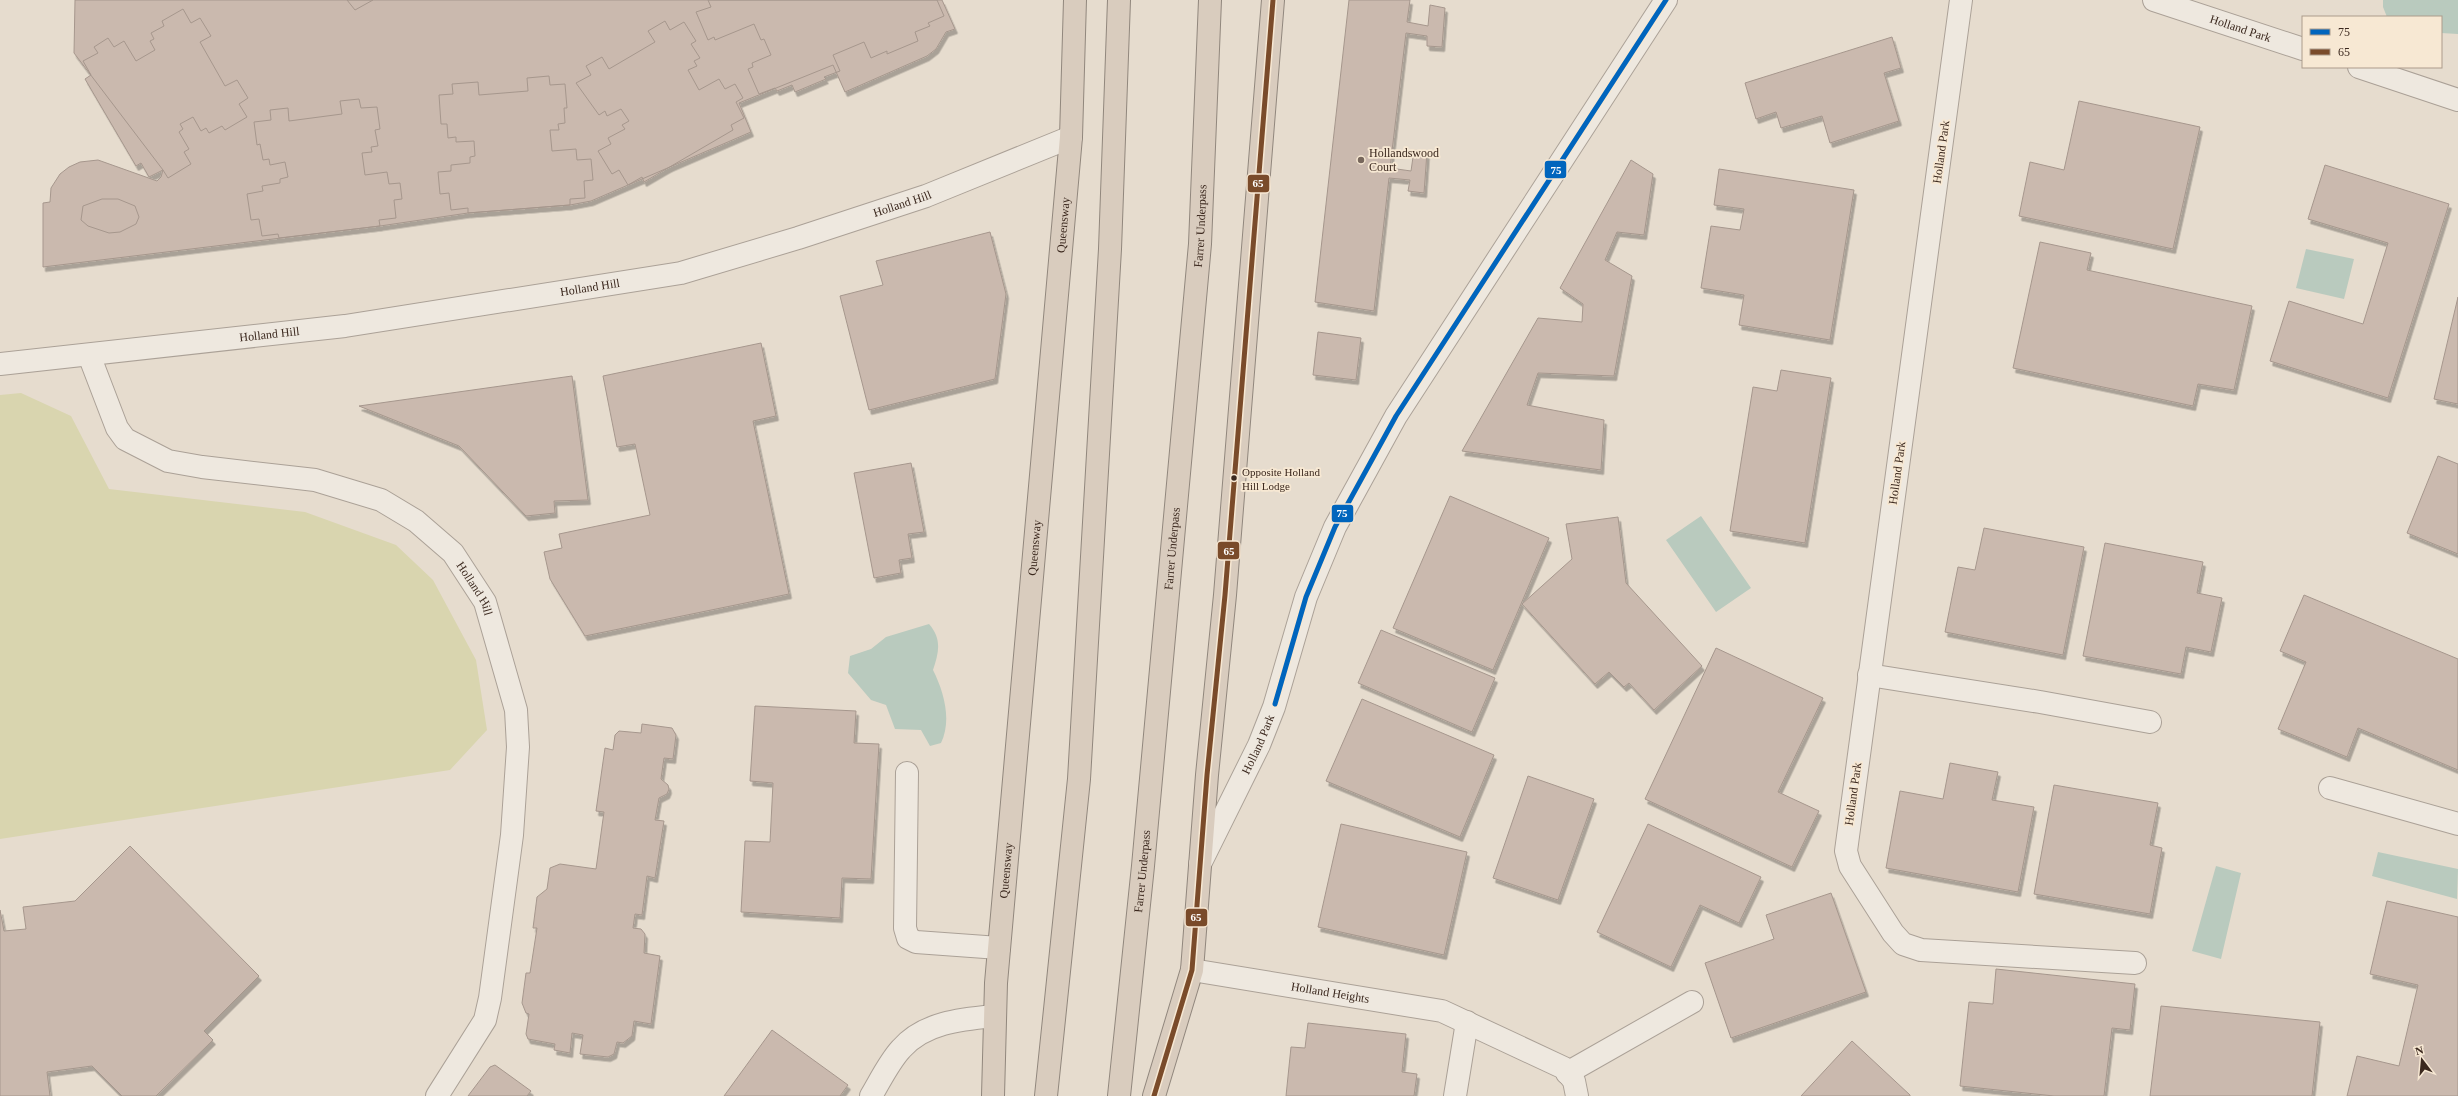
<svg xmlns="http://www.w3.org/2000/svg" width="2458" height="1096" font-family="'Times New Roman',serif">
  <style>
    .green { fill: #d9d5af }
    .water { fill: #b9cabe }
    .building { fill: #cab9ae; stroke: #a6978d; filter: url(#shadow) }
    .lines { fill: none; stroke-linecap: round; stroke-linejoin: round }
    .minor-casing { stroke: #aba197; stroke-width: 24 }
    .highway-casing { stroke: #91877d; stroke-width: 24 }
    .minor { stroke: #eee8df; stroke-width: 22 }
    .highway { stroke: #d9ccbe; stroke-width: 22 }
    .bus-1-casing { stroke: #f7e8d3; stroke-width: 8 }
    .bus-2-casing { stroke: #f7e8d3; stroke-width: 8 }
    .bus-1 { stroke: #0065bd; stroke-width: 5 }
    .bus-2 { stroke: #7a4b2a; stroke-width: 5 }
    .poi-dot { fill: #77675c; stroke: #f7e8d3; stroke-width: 1.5 }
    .bus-dot { fill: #3b281e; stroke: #f7e8d3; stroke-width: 1.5 }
    .labels { text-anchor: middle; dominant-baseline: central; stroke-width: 3.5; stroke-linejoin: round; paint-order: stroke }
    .bus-label { font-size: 11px; fill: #3b281e; stroke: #f7e8d3; text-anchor: start }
    .street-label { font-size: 12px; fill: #3b281e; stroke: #f7e8d3 }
    .poi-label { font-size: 12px; fill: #3b281e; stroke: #f7e8d3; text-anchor: start }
    .line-badge { stroke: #f7e8d3; stroke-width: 1.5 }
    .badge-label { font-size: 11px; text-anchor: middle; font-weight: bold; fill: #fff }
  </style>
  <defs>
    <filter id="shadow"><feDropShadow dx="2.5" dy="4.5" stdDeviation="0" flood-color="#0004"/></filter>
  </defs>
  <rect width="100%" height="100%" fill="#e6dcce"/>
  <path class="green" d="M21,393L71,416L109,489L305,512L396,545L433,580L476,660L487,730L450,770L0,839V395Z"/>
  <path class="water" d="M2383,0H2458V34L2441,33V17H2387L2383,7Z
    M2306,249L2354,259L2344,299L2296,288Z
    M1701,516L1751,588L1716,612L1666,540Z
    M929,624C942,639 939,652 933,670C944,692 952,720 941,743L930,746L921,730L895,729L886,705L871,700L848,673L850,656L871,649L886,637Z
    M2378,852L2458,869L2457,899L2372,876Z
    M2216,866L2241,873L2221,959L2192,951Z"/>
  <path class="building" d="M75,0H942L955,29L946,32L936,49L927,56L845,92L833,65L739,103L751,132L591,201L570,205L468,213L380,226L43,267V203L50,202L51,188L60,174L69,167L80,162L98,160L157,181L161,177L163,170L74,53Z
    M347,0H373L355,10Z
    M708,0H937L944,16L928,23L930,26L915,32L918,41L887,54V51L871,58L864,42L833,55L840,71L824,77L826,79L795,92L792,85L777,91L775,88L759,94L748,69L753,67L752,63L771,55L764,39L761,40L754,24L715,40L714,37L708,40L696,12L711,7Z
    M1349,0H1410L1407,22L1428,26L1430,5L1445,8L1442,47L1427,46V36L1406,33L1390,168L1411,171L1414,150L1427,152L1424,193L1408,191L1410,180L1389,178L1374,311L1315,302Z
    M183,9L191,23L200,18L211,36L200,42L225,86L237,80L248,98L239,104L247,117L225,130L222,126L209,133L206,128L201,131L193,117L180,124L183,129L179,132L189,149L184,152L191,164L168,178L163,170L149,177L141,163L136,166L85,79L91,75L83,61L98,53L94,47L108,38L114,47L124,41L136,61L155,50L150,41L154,39L151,33L164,26L162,21Z
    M665,21L670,30L684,22L696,41L691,44L700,58L694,61L697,66L688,70L699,90L719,79L725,89L735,84L743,98L736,102L744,118L731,125L733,130L644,182L642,177L628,185L619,170L612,174L598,151L611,144L608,138L625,129L622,125L629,121L621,109L607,116L605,111L599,115L576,83L591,75L586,66L602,57L609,69L655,42L648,31Z
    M1892,37L1901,68L1884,73L1899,121L1830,143L1822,116L1781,128L1776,112L1756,119L1745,83Z
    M549,76L550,85L565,84L567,108H564L565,123L558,124L559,130H550L552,151L576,149L577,160L591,159L593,180L584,181L585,198L570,199V205L468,213V208L451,210L449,193L440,194L438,172L451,171V165L470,163V157L475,156L474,141L456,142V137L448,138L447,124H441L439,95L453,94L452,84L478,82L479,95L528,91L527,78Z
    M359,99L361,108L377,107L380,129L375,130L378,146L371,147L372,152L362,153L365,175L387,172L389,184L400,183L402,199L394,200L396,218L379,220L380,226L279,238L278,234L262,236L259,219L251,220L247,194L263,191L262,186L280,183V179L288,177L285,162L270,165L269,159L263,160L260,144L257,145L254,122L271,120L270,110L288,108L289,121L342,114L340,101Z
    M2079,101L2200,127L2173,249L2019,216L2030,162L2064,170Z
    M1631,160L1653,174L1644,235L1617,232L1605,260L1632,276L1614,376L1538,373L1527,405L1604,420L1601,470L1462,451L1538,318L1582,322L1583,304L1560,288Z
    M2325,165L2449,204L2388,398L2270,361L2289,301L2363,324L2388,243L2308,219Z
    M1719,169L1854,190L1830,340L1739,325L1744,295L1701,288L1711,226L1740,230L1744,209L1714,205Z
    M102,199H118L135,206L139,217L136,224L120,232L109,233L88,226L81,220L83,206Z
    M990,232L1006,294L995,379L869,410L840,296L883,285L876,261Z
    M2040,242L2091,253L2087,270L2252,306L2234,390L2198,384L2193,406L2013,368Z
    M2458,297V404L2434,399Z
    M1318,332L1361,338L1356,380L1313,375Z
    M761,343L776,416L753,421L789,594L585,636L550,579L544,552L562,548L559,534L650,515L635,444L617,447L603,376Z
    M1781,370L1831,378L1805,543L1730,531L1753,387L1777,391Z
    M572,376L588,500L554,501L555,513L526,516L459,446L359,406Z
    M2438,456L2458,464V554L2407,533Z
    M911,463L924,532L908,534L912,558L899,560L901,573L874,578L854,473Z
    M1450,496L1549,538L1493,670L1393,628Z
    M1618,517L1626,583L1702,666L1654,710L1629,683L1624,687L1609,672L1595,684L1522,604L1572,559L1566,524Z
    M1984,528L2084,547L2063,655L1945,632L1958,567L1975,570Z
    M2105,543L2203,562L2197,593L2222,598L2211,652L2186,647L2181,674L2083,656Z
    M2304,595L2458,659V770L2358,728L2347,757L2278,729L2306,662L2280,651Z
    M1381,630L1495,678L1472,732L1358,683Z
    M1716,648L1823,698L1778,792L1819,811L1792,867L1645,799Z
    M1362,699L1494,755L1460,837L1326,781Z
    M755,706L856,711L854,743L879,744L871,879L842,878L840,918L741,912L745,841L770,842L773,783L750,781Z
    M642,724L672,728L676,735L673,759L664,758L661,779L668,785L669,789L667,794L659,798L655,820L664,821L655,878L647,876L642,915L635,914L633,928L641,929L645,934L644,953L660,956L651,1024L634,1021L632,1036L623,1043L617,1042L614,1054L608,1057L580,1054L583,1035L572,1033L570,1053L554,1050L555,1044L528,1039L526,1034L529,1014L526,1013L522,1003L526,973H530L537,928H533L537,897L547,889L550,868L560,864L596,869L604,812L596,811L605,748L613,750L615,735L619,731L641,733Z
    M1950,763L1998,772L1992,800L2034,807L2018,892L1886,868L1900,791L1943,799Z
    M1528,776L1594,799L1558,900L1493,878Z
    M2054,785L2158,803L2150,845L2162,848L2150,914L2034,894Z
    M1341,824L1467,852L1444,955L1318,927Z
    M1648,824L1761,877L1739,923L1700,905L1671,967L1597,932Z
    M130,846L259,976L204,1031L213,1040L156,1096H122L92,1066L47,1072L50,1096H0V910L4,931L26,929L23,907L75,901Z
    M1831,893L1866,992L1731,1038L1705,963L1774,939L1766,915Z
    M2387,901L2458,917V1096H2347L2357,1056L2399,1066L2418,985L2370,974Z
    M1996,969L2135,984L2130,1030L2112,1028L2104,1096H2054L1960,1086L1969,1002L1993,1004Z
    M2161,1006L2320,1022L2312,1096H2150Z
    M1308,1023L1406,1034L1402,1072L1417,1074L1414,1096H1286L1291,1047L1305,1048Z
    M772,1030L848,1085L840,1096H724Z
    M1852,1041L1910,1095V1096H1801Z
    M495,1065L531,1091L527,1096H468L490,1067Z"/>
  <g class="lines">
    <g class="minor-casing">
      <g id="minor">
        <path d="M1961,0L1846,851L1850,866L1893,933L1903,944L1921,950L2135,963"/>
        <path id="s1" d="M2154,0L2303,49"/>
        <path d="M2359,67L2458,100"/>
        <path id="s2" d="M89,355L117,428L125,439L168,461L202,467L315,480L381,500L416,521L453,553L485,602L516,710L518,747L512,835L490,998L485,1020L437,1096"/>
        <path id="s3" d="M0,364L345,326L681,273L798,238L926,196L1071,137"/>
        <path d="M1869,675L2040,702L2150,722"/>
        <path d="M907,773L905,928L908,938L916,942L999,948"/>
        <path d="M2330,788L2458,824"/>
        <path id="s4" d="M1200,864L1259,745L1274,707L1306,597L1335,527L1396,416L1666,0"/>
        <path id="s5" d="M1192,970L1442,1011L1564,1068L1574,1081L1577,1096"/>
        <path d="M1567,1073L1692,1002"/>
        <path d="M871,1096C880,1081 889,1062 901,1049C924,1022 963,1019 995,1016"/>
        <path d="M1455,1096L1467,1022"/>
      </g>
    </g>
    <g class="highway-casing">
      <g id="highway">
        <path id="s6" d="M993,1096L996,983L1071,137L1075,0"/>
        <path d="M1046,1096L1079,779L1110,249L1119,0"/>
        <path id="s7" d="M1119,1096L1143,866L1200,244L1210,0"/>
        <path d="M1154,1096L1192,970L1207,775L1225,595L1273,0"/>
      </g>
    </g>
    <use href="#minor" class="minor"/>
    <use href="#highway" class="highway"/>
    <g class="bus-1-casing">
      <path id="bus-1" d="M1275,704L1306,597L1335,527L1396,416L1666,0"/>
    </g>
    <g class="bus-2-casing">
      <path id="bus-2" d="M1154,1096L1192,970L1207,775L1225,595L1273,0"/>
    </g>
    <use href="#bus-1" class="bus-1"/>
    <use href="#bus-2" class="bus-2"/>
  </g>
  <circle class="poi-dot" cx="1361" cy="160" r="4"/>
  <circle class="bus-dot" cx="1234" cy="478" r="3.5"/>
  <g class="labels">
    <g class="bus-label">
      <text x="1242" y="472">Opposite Holland<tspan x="1242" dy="14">Hill Lodge</tspan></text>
    </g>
    <g class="street-label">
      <text stroke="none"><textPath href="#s1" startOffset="91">Holland Park</textPath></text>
      <text transform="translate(1941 152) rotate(-82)">Holland Park</text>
      <text stroke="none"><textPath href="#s3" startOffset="919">Holland Hill</textPath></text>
      <text stroke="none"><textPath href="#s6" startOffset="874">Queensway</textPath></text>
      <text stroke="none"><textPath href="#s7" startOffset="874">Farrer Underpass</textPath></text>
      <text stroke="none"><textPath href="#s3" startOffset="595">Holland Hill</textPath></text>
      <text stroke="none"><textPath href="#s3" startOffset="271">Holland Hill</textPath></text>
      <text transform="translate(1897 473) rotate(-82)">Holland Park</text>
      <text stroke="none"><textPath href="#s6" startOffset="550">Queensway</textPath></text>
      <text stroke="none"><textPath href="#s7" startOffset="550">Farrer Underpass</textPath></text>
      <text stroke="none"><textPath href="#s2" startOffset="489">Holland Hill</textPath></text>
      <text stroke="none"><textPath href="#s4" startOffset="133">Holland Park</textPath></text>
      <text transform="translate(1853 794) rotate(-82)">Holland Park</text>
      <text stroke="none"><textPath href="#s6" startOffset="226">Queensway</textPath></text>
      <text stroke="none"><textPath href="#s7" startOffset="226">Farrer Underpass</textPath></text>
      <text stroke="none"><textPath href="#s5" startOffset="140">Holland Heights</textPath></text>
    </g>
    <g class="poi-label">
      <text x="1369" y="153">Hollandswood<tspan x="1369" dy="14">Court</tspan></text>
    </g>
  </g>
  <g class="line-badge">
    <rect x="1544" y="160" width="23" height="19" rx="4" fill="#0065bd"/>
    <rect x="1247" y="174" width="23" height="19" rx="4" fill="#7a4b2a"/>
    <rect x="1331" y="504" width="23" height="19" rx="4" fill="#0065bd"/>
    <rect x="1217" y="541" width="23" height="19" rx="4" fill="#7a4b2a"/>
    <rect x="1185" y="908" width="23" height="19" rx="4" fill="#7a4b2a"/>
  </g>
  <g class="badge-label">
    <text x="1556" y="174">75</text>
    <text x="1258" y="187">65</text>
    <text x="1342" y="517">75</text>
    <text x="1229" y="555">65</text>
    <text x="1196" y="921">65</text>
  </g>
  <rect x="2302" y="16" width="140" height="52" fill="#f7e8d3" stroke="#ac9b8b"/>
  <rect x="2310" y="29" width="20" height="6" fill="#0065bd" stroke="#ac9b8b"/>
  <text x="2338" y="36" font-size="12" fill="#3b281e">75</text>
  <rect x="2310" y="49" width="20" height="6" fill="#7a4b2a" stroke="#ac9b8b"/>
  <text x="2338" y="56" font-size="12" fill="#3b281e">65</text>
  <g transform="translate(2422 1060) rotate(344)" stroke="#f7e8d3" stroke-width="3" paint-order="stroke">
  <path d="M0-3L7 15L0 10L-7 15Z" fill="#3b281e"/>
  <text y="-6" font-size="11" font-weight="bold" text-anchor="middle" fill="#3b281e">N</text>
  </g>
</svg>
